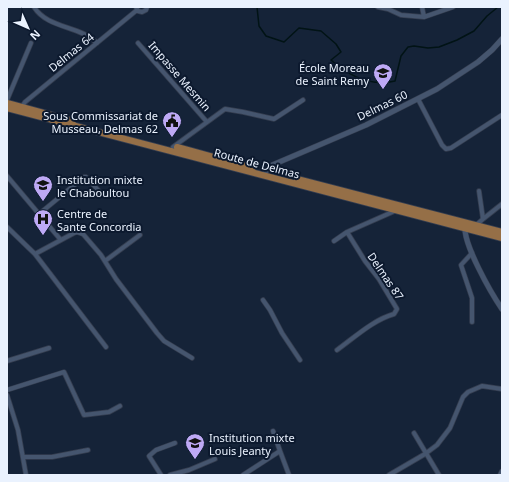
<svg xmlns="http://www.w3.org/2000/svg" width="509" height="482" font-family="'Noto Sans',sans-serif">
  <style>
    .lines { fill: none; stroke-linecap: round; stroke-linejoin: round }
    .stream { stroke: #011315; stroke-width: 1.5 }
    .minor-casing { stroke: #353e50; stroke-width: 5.5 }
    .tertiary-casing { stroke: #353e50; stroke-width: 6 }
    .primary-casing { stroke: #353e50; stroke-width: 8 }
    .minor { stroke: #45556e; stroke-width: 4 }
    .tertiary { stroke: #45556e; stroke-width: 5 }
    .primary { stroke: #956f47; stroke-width: 6 }
    .labels { text-anchor: middle; dominant-baseline: central; stroke-width: 4; stroke-linejoin: round; paint-order: stroke }
    .street-label { font-size: 11px; fill: #eaf2fe; stroke: #0c192e }
    .poi-label { font-size: 11px; fill: #eaf2fe; stroke: #0c192e; text-anchor: start }
  </style>
  <rect width="100%" height="100%" fill="#152338"/>
  <g class="lines">
    <path class="stream" d="M257,7L259,26L266,36L284,42L299,28L321,31L336,44L341,52L331,60C349,76 370,87 395,81L401,56L408,47L414,46L428,48L439,47L457,40L474,31L487,16L498,7"/>
    <g class="minor-casing">
      <path id="minor" d="M34,7C48,29 79,25 97,43
        M136,7L138,11L142,12L146,10L147,7
        M378,7L388,9L401,15L424,17L453,7
        M422,7L424,17
        M138,43L207,122
        M418,99L442,145L446,149L451,148L502,115
        M7,100L31,43
        M21,108L25,102L137,10
        M173,147L225,109L243,112L274,119L303,100
        M7,176L60,239
        M39,214L84,177H86L99,191
        M483,219L502,204
        M475,226L483,219L479,191
        M7,227L35,254L106,347
        M334,241L347,232L397,210
        M35,254L74,233L77,232L83,234L101,255L116,279L157,333L164,341L192,358
        M105,261L140,235
        M263,300L270,310L282,333L300,360
        M472,322V298L461,265L472,253
        M337,350C355,337 373,320 394,314L397,309L379,279L365,261L347,232
        M7,361L49,348
        M7,390L64,372L84,415L109,412L120,406
        M7,395L18,430L26,475
        M273,431L280,451
        M414,433L439,475
        M23,457H52L88,450
        M161,475L149,456L156,450L175,443
        M170,475L189,470L215,459
        M243,475L280,451L289,475
        M389,475L425,454L437,445L450,428L463,397L468,392L482,386L502,389
        M500,475L502,471"/>
    </g>
    <g class="tertiary-casing">
      <path id="tertiary" d="M263,175L270,166L366,125L437,89L478,62L492,50L502,39
        M465,226C463,244 491,293 502,309"/>
    </g>
    <g class="primary-casing">
      <path id="primary" d="M7,103L73,121
        M7,108L502,238
        M177,147L253,168
        M297,179L502,232"/>
    </g>
    <use href="#minor" class="minor"/>
    <use href="#tertiary" class="tertiary"/>
    <use href="#primary" class="primary"/>
  </g>
  <defs>
    <g id="school-pin" transform="scale(1)"><path d="M0 17L-7.5 6A9.5 9.5 0 1 1 7.5 6Z" fill="#bea9f5" stroke="#0c192e"/><path d="M0-5L7-2L0 1L-7-2ZM-4 1L0 2.5L4 1V4Q0 6-4 4Z" fill="#111"/></g>
    <g id="civic-pin" transform="scale(1)"><path d="M0 17L-7.5 6A9.5 9.5 0 1 1 7.5 6Z" fill="#bea9f5" stroke="#0c192e"/><path d="M-.6-6.5H3V-4.5H.6V-3L4-1V1h2V6H-6V1h2V-1L-.6-3ZM-1.2 2.5V6h2.4V2.5Z" fill="#111"/></g>
    <g id="hospital-pin" transform="scale(1)"><path d="M0 17L-7.5 6A9.5 9.5 0 1 1 7.5 6Z" fill="#bea9f5" stroke="#0c192e"/><path d="M-5-5h3v3.5h4V-5h3V5h-3V1.5h-4V5h-3Z" fill="#111"/></g>
  </defs>
  <g fill-rule="evenodd">
    <use href="#school-pin" x="383" y="73"/>
    <use href="#civic-pin" x="172" y="121"/>
    <use href="#school-pin" x="43" y="185"/>
    <use href="#hospital-pin" x="43" y="219"/>
    <use href="#school-pin" x="195" y="443"/>
  </g>
  <g class="labels">
    <g class="street-label">
      <text transform="translate(71 52) rotate(-39)">Delmas 64</text>
      <text transform="translate(180 76) rotate(49)">Impasse Mesmin</text>
      <text transform="translate(382 105) rotate(-26)">Delmas 60</text>
      <text transform="translate(257 163) rotate(15)">Route de Delmas</text>
      <text transform="translate(386 276) rotate(56)">Delmas 87</text>
    </g>
    <g class="poi-label">
      <text x="369" y="67" text-anchor="end">École Moreau<tspan x="369" dy="13">de Saint Remy</tspan></text>
      <text x="158" y="115" text-anchor="end">Sous Commissariat de<tspan x="158" dy="13">Musseau, Delmas 62</tspan></text>
      <text x="57" y="179">Institution mixte<tspan x="57" dy="13">le Chaboultou</tspan></text>
      <text x="57" y="213">Centre de<tspan x="57" dy="13">Sante Concordia</tspan></text>
      <text x="209" y="437">Institution mixte<tspan x="209" dy="13">Louis Jeanty</tspan></text>
    </g>
  </g>
  <rect width="509" height="482" fill="none" stroke="#eaf2fe" stroke-width="16"/>
  <g transform="translate(28 28) rotate(135)" stroke="#0c192e" stroke-width="3" paint-order="stroke">
  <path d="M0-3L7 15L0 10L-7 15Z" fill="#eaf2fe"/>
  <text y="-6" font-size="11" font-weight="bold" text-anchor="middle" fill="#eaf2fe">N</text>
  </g>
</svg>
